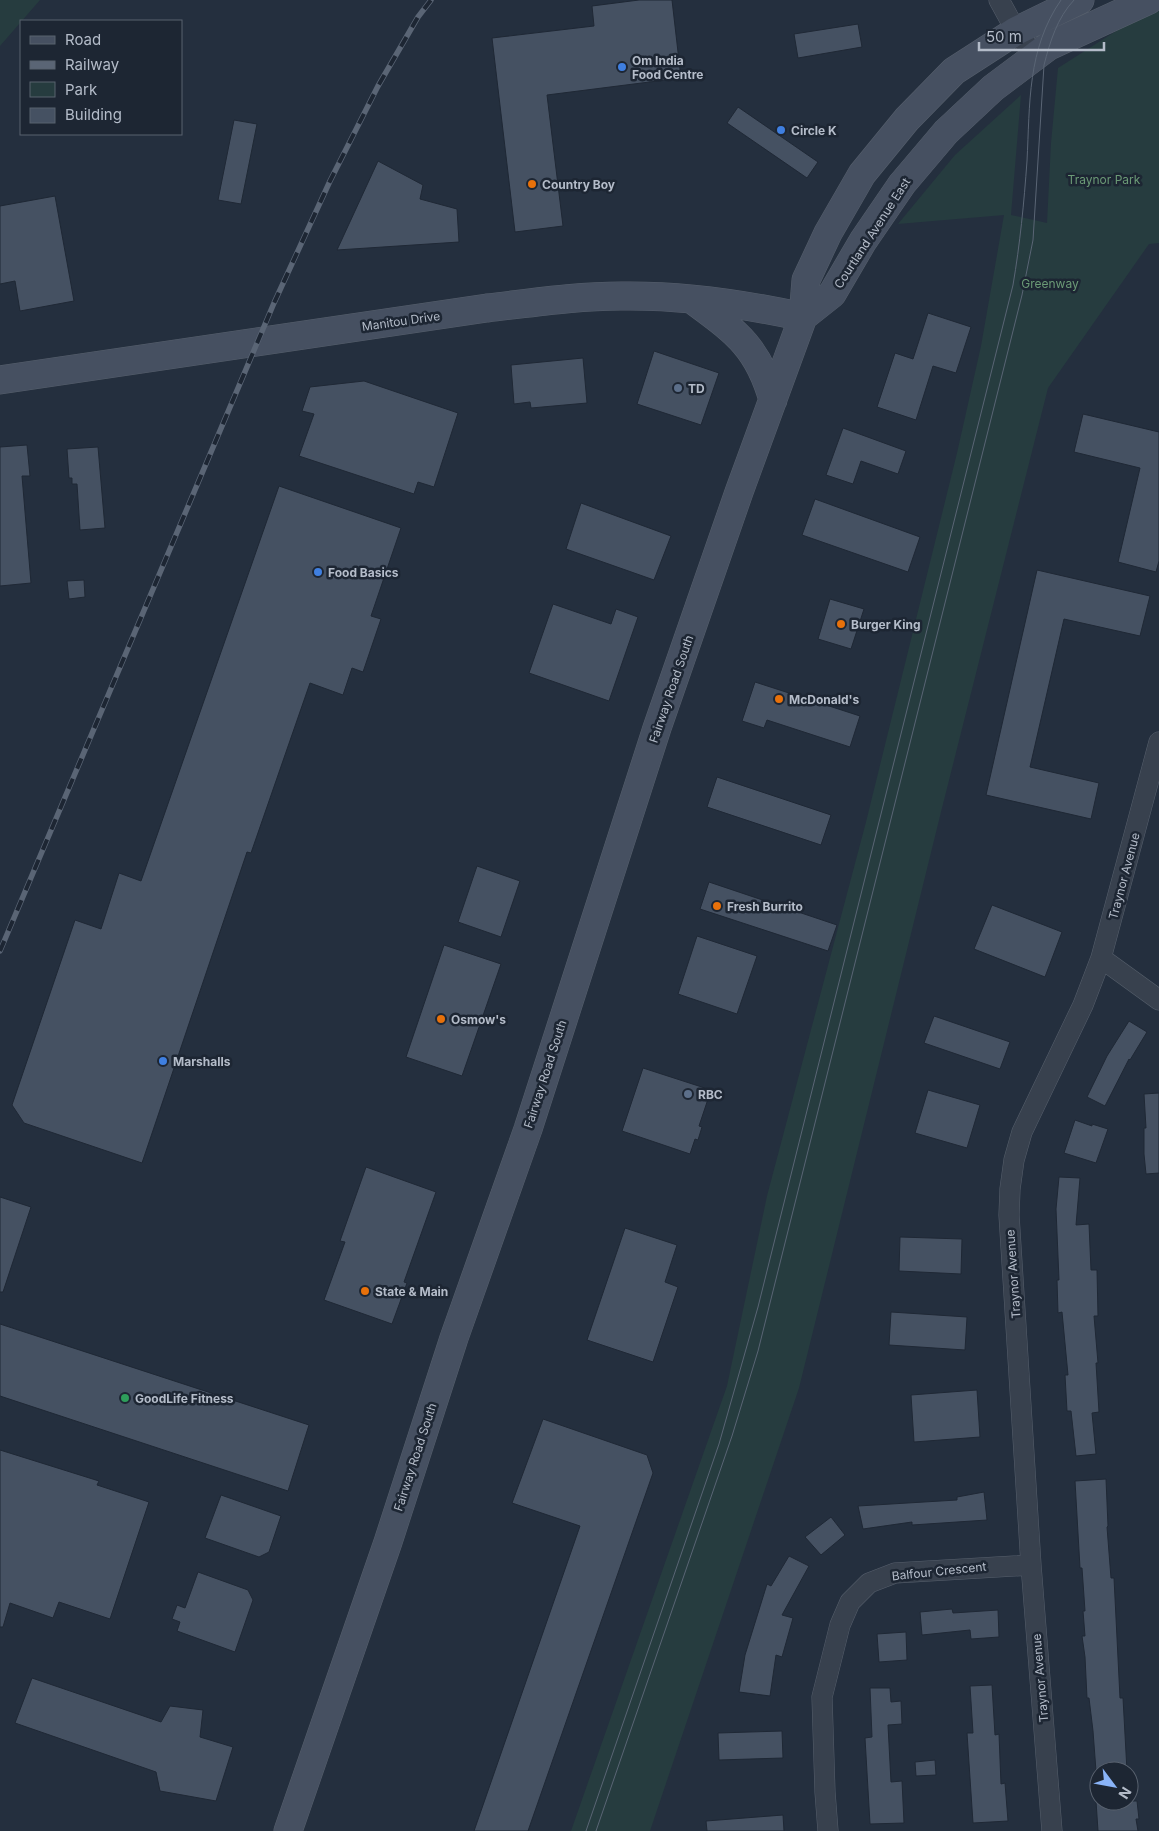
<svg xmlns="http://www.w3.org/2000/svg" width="1159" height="1831" font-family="Inter,sans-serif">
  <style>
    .green { fill: #263c3f }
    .building { fill: #455162; stroke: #1f2835 }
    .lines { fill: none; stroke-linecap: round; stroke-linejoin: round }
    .street-casing { stroke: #565f6c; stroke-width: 21 }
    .secondary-casing { stroke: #565f6c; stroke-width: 29 }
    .street { stroke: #38414e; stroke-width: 20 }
    .secondary { stroke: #465061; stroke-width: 28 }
    .tram { stroke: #5a6575; stroke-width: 1 }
    .rail-casing { stroke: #5a6575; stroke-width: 5.5 }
    .rail { stroke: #1d2633; stroke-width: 4; stroke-dasharray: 11; stroke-linecap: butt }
    .shop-dot { fill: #3f7fe0; stroke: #1d2633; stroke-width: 2 }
    .food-dot { fill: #e8710a; stroke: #1d2633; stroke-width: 2 }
    .service-dot { fill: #5c6f8a; stroke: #1d2633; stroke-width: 2 }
    .leisure-dot { fill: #2e9e5b; stroke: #1d2633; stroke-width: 2 }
    .labels { text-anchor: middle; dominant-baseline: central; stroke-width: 5; stroke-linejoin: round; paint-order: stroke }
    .poi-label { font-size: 12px; font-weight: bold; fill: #b4bcc9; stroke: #1d2633; text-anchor: start }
    .park-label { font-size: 12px; fill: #6b9a76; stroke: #1d2633 }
    .street-label { font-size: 12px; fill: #b4bcc9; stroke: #1d2633 }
  </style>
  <rect width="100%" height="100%" fill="#242f3e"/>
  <path class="green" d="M0,0H40L0,46Z
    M1159,11V243L1149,244L1048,388L941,812L799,1388L650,1831H571L727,1386L767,1196L866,822L957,453L981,346L1004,215L898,224L955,155L1021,95L1011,215L1047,223L1051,143L1058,68L1135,19Z"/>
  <path class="building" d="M639,0H672L681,78L547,95L563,226L515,232L492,38L594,26L592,6Z
    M858,24L862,47L798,58L794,34Z
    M738,107L818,162L807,178L727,123Z
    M234,120L257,124L241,204L218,200Z
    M378,161L423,185L420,199L457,209L459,242L337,250Z
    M55,196L74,301L20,311L15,281L0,284V206Z
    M928,313L971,327L956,373L933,366L916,420L877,407L895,353L913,359Z
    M654,351L719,373L701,425L637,404Z
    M583,358L587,403L531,408L530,402L514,404L511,365Z
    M364,381L458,413L434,487L418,482L414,494L299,456L314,414L302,411L310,387Z
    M1083,414L1159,432V561L1156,572L1118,562L1140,468L1074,452Z
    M843,428L906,451L898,474L861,461L853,484L826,475Z
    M27,445L30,476H22L31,583L0,586V447Z
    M98,447L105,528L80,530L77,484H72V478H69L67,449Z
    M279,486L401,528L371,616L381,619L363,672L352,668L343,695L310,683L251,853L247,852L142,1163L24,1123L12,1105L75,920L101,929L119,873L141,881Z
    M815,499L920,537L908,572L802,535Z
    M581,503L671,536L654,580L566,549Z
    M1037,570L1150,596L1140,636L1064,619L1030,767L1099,783L1091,819L986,795Z
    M84,580L85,597L69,599L67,581Z
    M830,599L864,609L851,649L818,639Z
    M553,604L611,624L616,609L638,617L609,701L529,673Z
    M755,682L860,716L850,747L767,720L764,728L742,721Z
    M717,777L831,815L821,845L707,807Z
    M477,866L520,881L501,937L458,922Z
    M709,882L837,925L828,951L700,909Z
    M992,905L1062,932L1045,977L974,949Z
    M697,936L757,956L737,1014L678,994Z
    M444,945L501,964L462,1076L406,1057Z
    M934,1016L1010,1042L1000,1069L924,1043Z
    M1129,1021L1147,1032L1130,1060L1129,1059L1105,1106L1087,1097L1107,1056Z
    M643,1068L711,1090L699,1126L702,1127L698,1140L695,1139L690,1154L622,1131Z
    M928,1090L980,1105L967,1148L915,1133Z
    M1159,1093V1173L1146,1174L1144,1154V1128H1146L1144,1094Z
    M1075,1120L1092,1126V1124L1108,1129L1096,1163L1064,1153Z
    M366,1167L436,1192L404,1282L407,1283L392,1324L324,1300L345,1242L340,1241Z
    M1059,1177L1080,1178L1076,1225L1089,1224L1091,1270H1097L1098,1316H1094L1098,1363H1096L1099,1412L1092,1413L1096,1454L1076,1456L1071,1411H1067L1065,1375H1068L1062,1312L1058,1313L1057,1280H1059L1056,1209Z
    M0,1197L31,1207L3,1292H0Z
    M625,1228L677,1245L665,1282L678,1287L653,1362L587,1340Z
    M900,1237L962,1239L961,1274L899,1271Z
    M891,1312L967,1317L965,1350L889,1345Z
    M0,1324L309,1425L288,1491L0,1396Z
    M977,1390L980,1437L914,1442L911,1395Z
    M543,1419L647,1455L653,1473L528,1831H474L580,1526L512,1503Z
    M0,1450L99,1481L97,1485L149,1502L110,1619L59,1602L53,1618L10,1603L3,1627H0Z
    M1106,1479L1108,1526L1107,1527L1111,1578H1114L1120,1698H1123L1127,1771H1096L1093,1731L1089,1698H1087L1085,1657L1082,1636H1085L1083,1611H1085L1082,1568H1080L1075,1481Z
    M984,1492L987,1520L912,1525V1522L863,1529L858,1506L957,1500V1497Z
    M221,1495L281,1516L269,1552L259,1557L205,1538Z
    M831,1517L845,1535L821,1555L805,1537Z
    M789,1556L809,1566L782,1615L793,1618L782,1657L776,1655L770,1696L739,1692L745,1655L767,1584L771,1586Z
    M198,1572L248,1590L253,1600L235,1652L177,1631L180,1622L172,1619L177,1605L185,1608Z
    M952,1609L953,1613L998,1610L999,1637L971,1639L970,1630L922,1635L920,1612Z
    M906,1632L907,1660L879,1662L877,1634Z
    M32,1678L161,1722L170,1706L203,1710L200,1737L233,1747L216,1801L160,1791L156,1772L15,1723Z
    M992,1685L995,1735L999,1734L1001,1784L1005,1783L1008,1821L973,1823L967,1733H973L970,1686Z
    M870,1688H890L891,1702L901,1701L902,1724L888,1725L891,1782L902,1781L904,1823L870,1824L865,1738L872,1737Z
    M782,1731L783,1758L719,1760L718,1733Z
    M935,1760L936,1775L916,1776L915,1762Z
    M1096,1801H1137L1139,1819H1136L1138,1831H1098Z
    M783,1815L784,1831H707L706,1821Z"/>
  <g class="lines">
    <g class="street-casing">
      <path id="street" d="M999,0L1016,31L1035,56
        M1101,958L1159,1000
        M828,1831L825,1792L822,1697L840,1625L850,1602L869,1583L895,1573L1031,1565
        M1052,1831L1031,1565L1009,1215L1010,1189L1014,1160L1022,1132L1083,1005L1101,958L1159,742"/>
    </g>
    <g class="secondary-casing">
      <path id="secondary" d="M694,301C736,332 758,347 773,400
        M803,317L832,294L863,241L902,184L946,132L993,88L1049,46L1149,0
        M0,380L487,308C531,303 576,296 621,296C681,295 744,304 803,317
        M288,1831L388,1542L454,1338L528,1129L657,728L739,492L803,317L806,280L828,233L862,174L907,119L954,71L1016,31L1080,0"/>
    </g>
    <use href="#street" class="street"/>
    <use href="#secondary" class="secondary"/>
    <path class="tram" d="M586,1831L719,1444L758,1307L1013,285C1020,244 1024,203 1027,161C1030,104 1027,49 1061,0
      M596,1831L732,1436L758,1351L1022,295L1033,240L1044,65C1050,42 1057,18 1074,0"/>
    <g class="rail-casing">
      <path id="rail" d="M0,951L274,303L330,181L378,86L418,17L431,0"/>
    </g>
    <use href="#rail" class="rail"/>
  </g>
  <g class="shop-dot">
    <circle cx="622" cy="67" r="5"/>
    <circle cx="781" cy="130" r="5"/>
    <circle cx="318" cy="572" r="5"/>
    <circle cx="163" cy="1061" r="5"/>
  </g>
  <g class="food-dot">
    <circle cx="532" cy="184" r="5"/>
    <circle cx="841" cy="624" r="5"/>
    <circle cx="779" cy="699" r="5"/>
    <circle cx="717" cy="906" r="5"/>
    <circle cx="441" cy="1019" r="5"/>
    <circle cx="365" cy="1291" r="5"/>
  </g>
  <g class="service-dot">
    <circle cx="678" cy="388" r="5"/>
    <circle cx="688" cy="1094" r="5"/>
  </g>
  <circle class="leisure-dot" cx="125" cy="1398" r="5"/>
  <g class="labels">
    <g class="poi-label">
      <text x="632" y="60">Om India<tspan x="632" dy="14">Food Centre</tspan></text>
      <text x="791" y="130">Circle K</text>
      <text x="542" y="184">Country Boy</text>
      <text x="688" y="388">TD</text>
      <text x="328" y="572">Food Basics</text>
      <text x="851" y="624">Burger King</text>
      <text x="789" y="699">McDonald's</text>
      <text x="727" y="906">Fresh Burrito</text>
      <text x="451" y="1019">Osmow's</text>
      <text x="173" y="1061">Marshalls</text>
      <text x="698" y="1094">RBC</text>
      <text x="375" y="1291">State &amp; Main</text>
      <text x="135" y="1398">GoodLife Fitness</text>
    </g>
    <g class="park-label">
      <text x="1104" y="179">Traynor Park</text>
      <text x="1050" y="283">Greenway</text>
    </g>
    <g class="street-label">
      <text transform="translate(872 233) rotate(-57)">Courtland Avenue East</text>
      <text transform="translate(401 321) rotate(-8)">Manitou Drive</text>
      <text transform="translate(671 689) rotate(-71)">Fairway Road South</text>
      <text transform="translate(1124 876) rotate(-75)">Traynor Avenue</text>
      <text transform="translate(545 1074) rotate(-72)">Fairway Road South</text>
      <text transform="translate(1013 1274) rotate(-94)">Traynor Avenue</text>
      <text transform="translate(415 1457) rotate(-72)">Fairway Road South</text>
      <text transform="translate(939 1571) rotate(-6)">Balfour Crescent</text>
      <text transform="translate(1040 1678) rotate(-95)">Traynor Avenue</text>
    </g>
  </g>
  <rect x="20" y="20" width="162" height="115" fill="#1d2633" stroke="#59626f"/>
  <rect x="30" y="36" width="25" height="8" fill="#465061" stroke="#59626f"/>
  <text x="65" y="45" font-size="15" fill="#b4bcc9">Road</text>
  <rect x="30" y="61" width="25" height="8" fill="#5a6575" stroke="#59626f"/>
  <text x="65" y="70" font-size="15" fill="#b4bcc9">Railway</text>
  <rect x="30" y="82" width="25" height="15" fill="#263c3f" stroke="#59626f"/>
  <text x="65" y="95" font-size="15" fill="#b4bcc9">Park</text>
  <rect x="30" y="108" width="25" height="15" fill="#455162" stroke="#59626f"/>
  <text x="65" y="120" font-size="15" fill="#b4bcc9">Building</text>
  <g transform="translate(1114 1786) rotate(122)"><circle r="24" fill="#1d2633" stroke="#59626f"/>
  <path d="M0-4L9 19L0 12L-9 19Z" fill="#8ab4f8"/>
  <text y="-8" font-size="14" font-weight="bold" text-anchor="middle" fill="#b4bcc9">N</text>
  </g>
  <path d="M979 42v8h125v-8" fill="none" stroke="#b4bcc9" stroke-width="2.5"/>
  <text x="986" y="42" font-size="15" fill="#b4bcc9" stroke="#1d2633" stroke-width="4" paint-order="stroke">50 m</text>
</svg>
